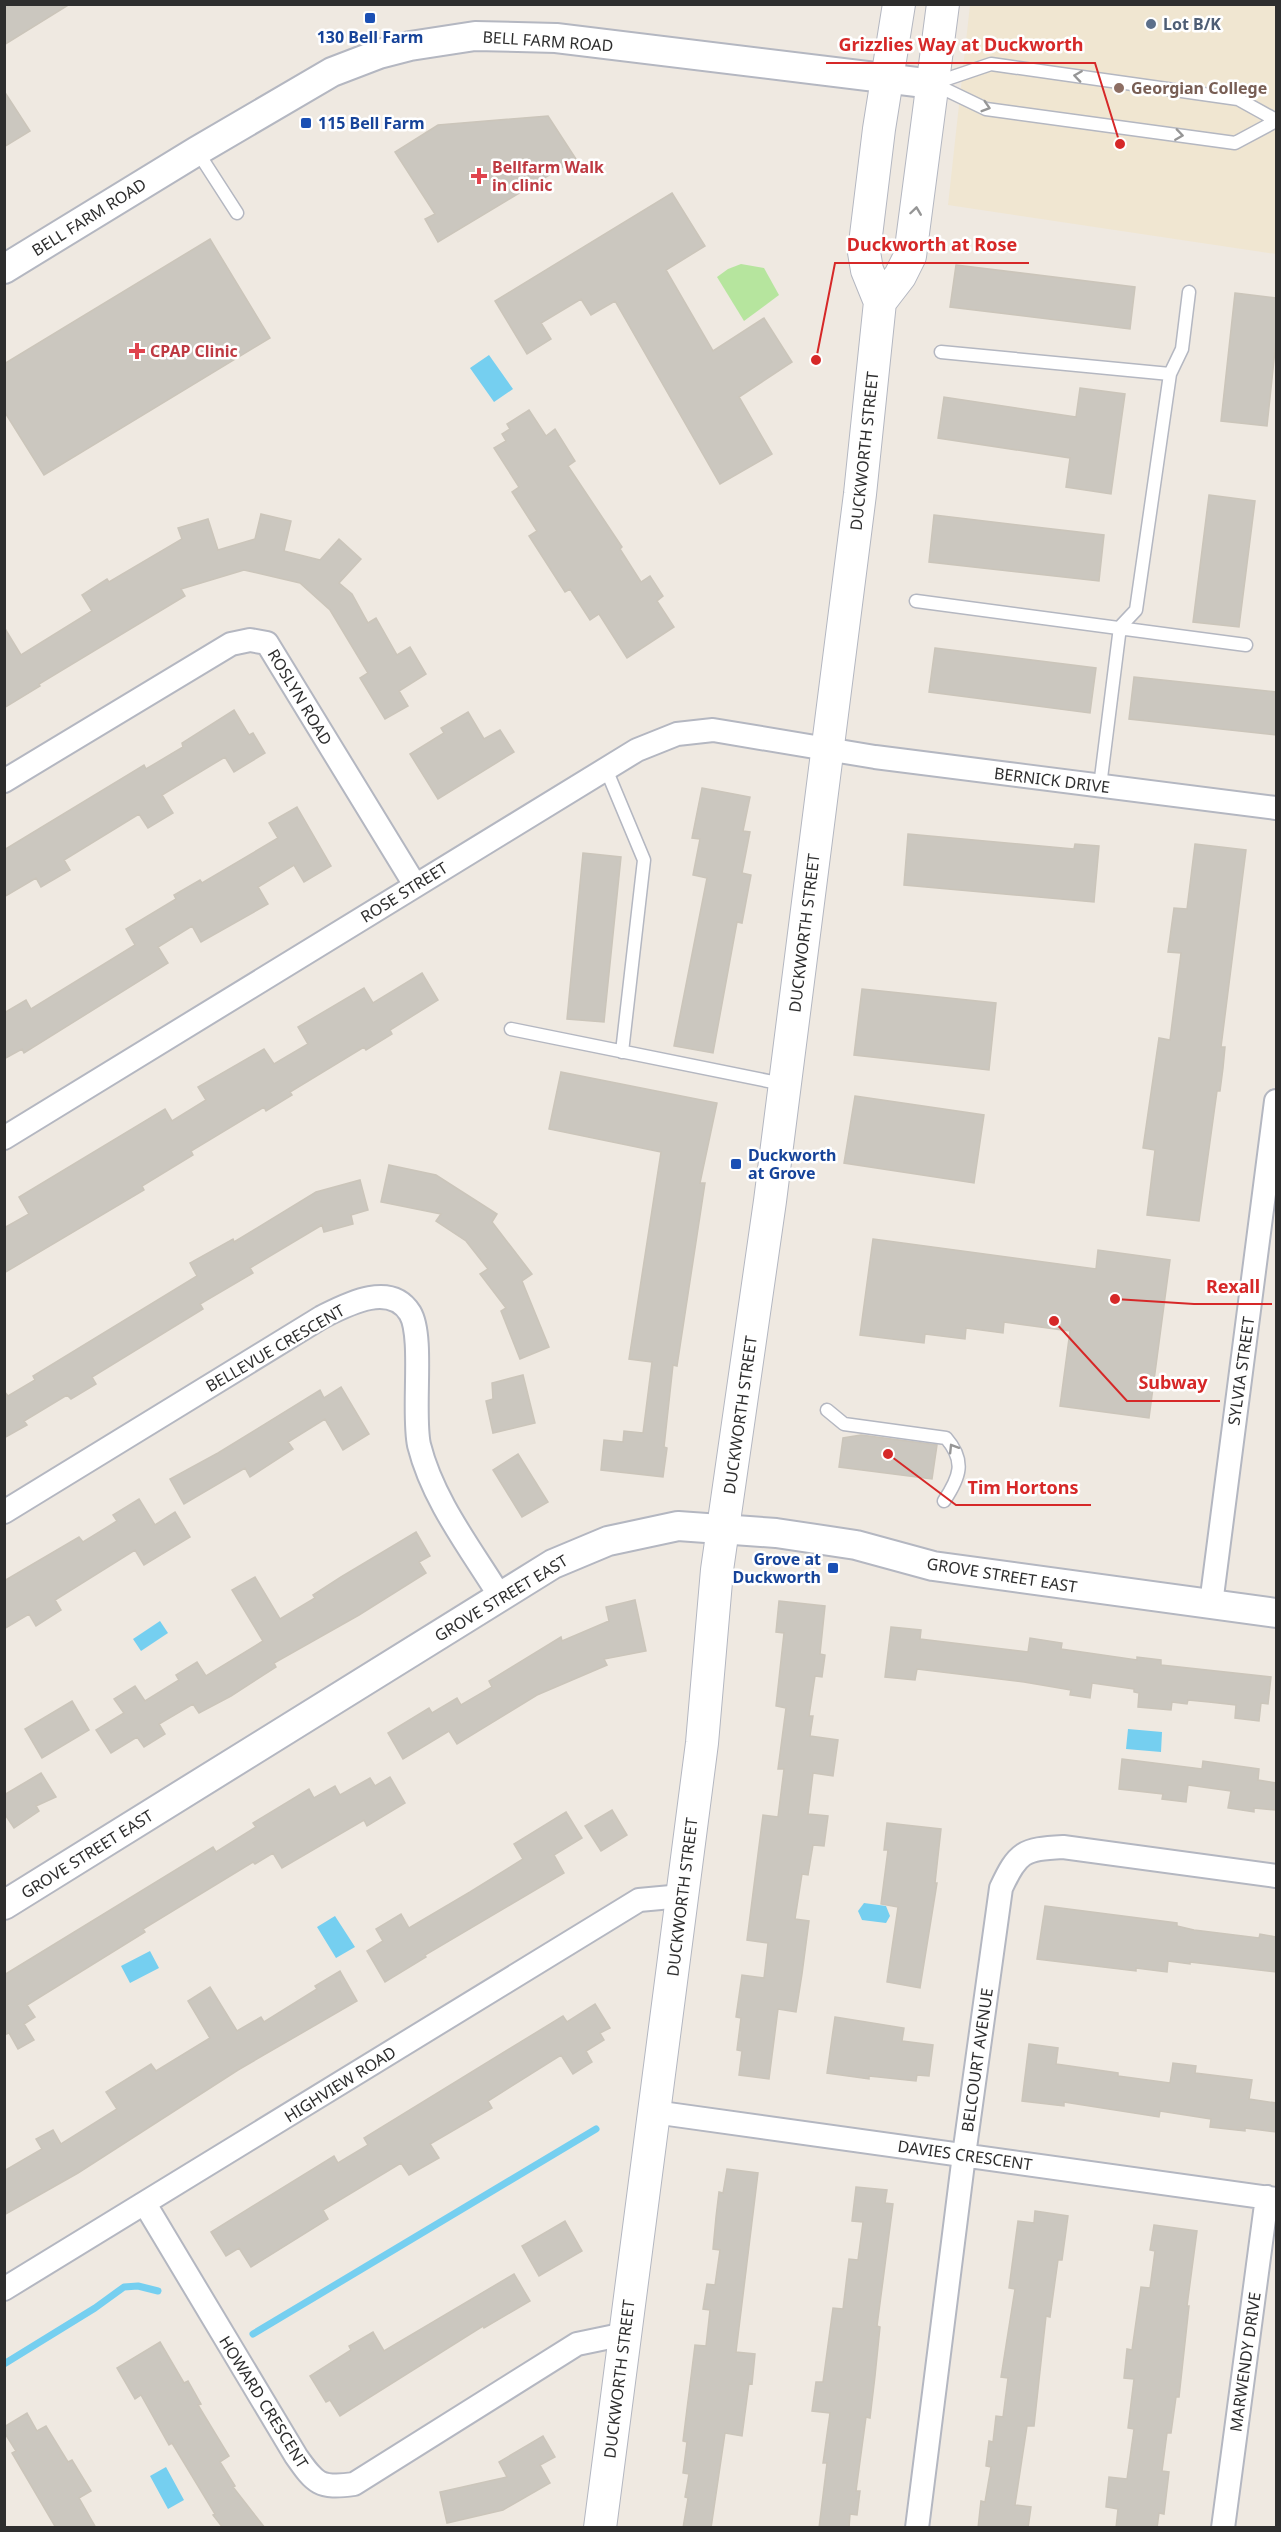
<svg xmlns="http://www.w3.org/2000/svg" width="1281" height="2532" font-family="'Noto Sans',sans-serif">
  <style>
    .education { fill: #f0e6d1 }
    .green { fill: #b6e59e }
    .water { fill: #75cff0 }
    .lines { fill: none; stroke-linecap: round; stroke-linejoin: round }
    .stream { stroke: #75cff0; stroke-width: 7 }
    .building { fill: #cbc7bf; stroke: #cbc5ba; stroke-width: 1.5 }
    .service-casing { stroke: #b4b7c1; stroke-width: 15 }
    .minor-casing { stroke: #b4b7c1; stroke-width: 26 }
    .tertiary-casing { stroke: #b4b7c1; stroke-width: 32 }
    .secondary-casing { stroke: #b4b7c1; stroke-width: 34 }
    .service { stroke: #fff; stroke-width: 12 }
    .minor { stroke: #fff; stroke-width: 22 }
    .tertiary { stroke: #fff; stroke-width: 28 }
    .secondary { stroke: #fff; stroke-width: 32 }
    .oneway { stroke: #969696 }
    .transit-dot { fill: #1a4fb4; stroke: #fff; stroke-width: 2 }
    .service-dot { fill: #5c6f8a; stroke: #fff; stroke-width: 2 }
    .education-dot { fill: #8d6e63; stroke: #fff; stroke-width: 2 }
    .health-dot { fill: #e0444e; stroke: #fff; stroke-width: 2 }
    .labels { text-anchor: middle; dominant-baseline: central; stroke-width: 5; stroke-linejoin: round; paint-order: stroke }
    .service-label { font-size: 16px; font-weight: bold; fill: #4e5e75; stroke: #fff; text-anchor: start }
    .transit-label { font-size: 16px; font-weight: bold; fill: #164399; stroke: #fff; text-anchor: start }
    .street-label { font-size: 16px; fill: #2e2e2e; stroke: #fff }
    .education-label { font-size: 16px; font-weight: bold; fill: #785e54; stroke: #fff; text-anchor: start }
    .health-label { font-size: 16px; font-weight: bold; fill: #be3a42; stroke: #fff; text-anchor: start }
    .leader { fill: none; stroke: #d62828; stroke-width: 2 }
    .callout-dot { fill: #d62828; stroke: #fff; stroke-width: 2 }
    .callout-label { font-size: 18px; text-anchor: middle; font-weight: bold; fill: #d62828; stroke: #fff; stroke-width: 5; stroke-linejoin: round; paint-order: stroke }
  </style>
  <rect width="100%" height="100%" fill="#efe9e1"/>
  <path class="education" d="M970,5H1276V254L948,205Z"/>
  <path class="green" d="M741,264L764,268L779,295L744,321L717,277L728,269Z"/>
  <path class="water" d="M489,355L513,389L494,402L470,368Z
    M160,1621L168,1633L141,1651L133,1639Z
    M1128,1729L1162,1732L1161,1752L1126,1749Z
    M864,1903L886,1906L890,1916L886,1923L862,1920L858,1911Z
    M335,1916L355,1947L336,1958L317,1927Z
    M150,1951L159,1968L130,1983L121,1966Z
    M166,2467L184,2500L168,2509L150,2476Z"/>
  <g class="lines">
    <path class="stream" d="M253,2334L596,2129
      M4,2364L95,2308L124,2287L138,2286L158,2291"/>
  </g>
  <path class="building" d="M4,4H70L4,45Z
    M4,91L30,131L4,147Z
    M548,116L576,159L438,242L425,219L435,214L395,152L438,125Z
    M672,193L705,246L666,270L713,351L764,318L792,362L739,397L772,454L720,484L615,301L591,315L581,299L541,323L551,339L527,354L495,301Z
    M210,239L270,338L44,475L4,411V364Z
    M956,265L1135,287L1130,329L950,307Z
    M1235,293L1276,298V341L1267,426L1221,421Z
    M1080,388L1125,394L1111,494L1066,487L1070,458L938,438L944,397L1076,417Z
    M529,410L546,436L555,429L575,461L568,466L622,547L620,549L641,582L650,576L663,596L657,601L674,627L627,658L599,614L590,620L570,589L565,592L529,536L537,531L512,492L519,487L494,448L506,441L502,434L510,429L507,424Z
    M1209,495L1255,501L1239,627L1193,622Z
    M261,514L291,521L284,551L320,560L339,539L361,559L339,583L352,594L368,623L376,618L397,655L410,647L426,674L399,691L408,706L385,719L360,678L368,673L330,610L300,583L244,570L181,589L185,596L39,684L40,686L4,708V627L21,655L92,611L82,595L107,579L109,582L182,539L178,528L208,519L218,550L255,539Z
    M934,515L1104,535L1099,581L929,562Z
    M935,648L1096,668L1090,713L929,692Z
    M1134,677L1276,692V735L1129,719Z
    M234,710L249,735L253,733L265,753L234,772L225,757L162,795L173,813L148,828L139,814L64,860L70,870L41,887L36,878L4,897V850L144,765L146,769L183,747L182,743Z
    M468,712L484,739L500,730L514,752L438,799L410,754L444,733L441,728Z
    M702,788L750,797L743,831L750,832L742,873L751,875L742,923L737,922L713,1053L674,1046L707,878L693,875L700,839L692,838Z
    M297,807L331,866L304,882L294,865L258,887L268,904L201,942L192,926L158,947L168,963L24,1053L22,1049L4,1059V1013L26,1000L31,1009L135,945L126,929L176,899L174,895L200,880L202,883L278,838L269,823Z
    M908,834L1074,849L1075,844L1099,846L1094,902L904,885Z
    M1195,844L1246,850L1221,1047H1225L1223,1068L1220,1091H1217L1199,1221L1147,1215L1155,1150L1143,1148L1159,1038L1170,1040L1181,953L1168,952L1174,908L1187,909Z
    M583,853L621,857L604,1022L567,1019Z
    M422,973L438,1000L390,1030L392,1034L366,1050L364,1047L290,1092L292,1095L266,1111L264,1107L191,1151L193,1155L142,1186L144,1190L4,1273V1228L29,1214L19,1197L165,1109L172,1121L206,1100L198,1087L264,1049L274,1064L308,1044L298,1027L364,988L373,1003Z
    M862,989L996,1003L989,1070L854,1055Z
    M561,1072L717,1103L700,1183H705L677,1366L673,1365L664,1447L667,1448L663,1477L601,1470L604,1440L623,1442L624,1431L643,1433L652,1362L629,1359L661,1152L549,1129Z
    M855,1096L984,1115L974,1183L844,1163Z
    M389,1165L436,1175L497,1214L492,1222L532,1274L522,1281L549,1347L520,1359L501,1311L506,1308L480,1274L488,1269L466,1241L436,1221L441,1214L381,1202Z
    M360,1180L368,1210L351,1215L353,1224L324,1232L322,1225L250,1268L253,1273L200,1304L203,1309L92,1377L96,1384L71,1399L67,1395L24,1421L27,1425L4,1438V1391L8,1396L35,1380L33,1376L197,1276L190,1263L233,1239L234,1242L316,1192Z
    M873,1239L1096,1269L1098,1250L1170,1260L1149,1418L1060,1406L1070,1331L1004,1322L1003,1333L966,1328L965,1339L925,1334L924,1343L860,1335Z
    M523,1375L535,1423L493,1433L486,1401L493,1399L492,1383Z
    M341,1387L369,1434L343,1450L325,1419L288,1442L293,1449L250,1477L245,1468L184,1504L170,1479L218,1453L320,1390L324,1398Z
    M861,1435L937,1445L932,1479L839,1467L843,1438Z
    M518,1454L548,1502L522,1517L493,1470Z
    M139,1499L155,1525L175,1512L190,1537L144,1565L135,1550L55,1600L61,1610L36,1626L29,1614L4,1629V1581L79,1537L83,1542L117,1521L113,1515Z
    M416,1532L430,1556L419,1562L426,1573L359,1615L274,1663L276,1667L231,1696L199,1713L193,1704L159,1724L165,1734L144,1747L137,1737L111,1753L96,1730L124,1713L114,1699L135,1686L145,1701L179,1680L176,1675L197,1662L206,1676L263,1641L232,1590L255,1577L280,1619L315,1598L313,1595L341,1577Z
    M635,1600L646,1651L604,1659L607,1665L537,1695L457,1744L449,1731L403,1759L388,1733L429,1708L432,1713L457,1698L461,1705L492,1687L489,1681L561,1637L562,1641L609,1621L606,1607Z
    M779,1601L825,1606L820,1654L825,1655L822,1677L815,1676L809,1716H813L810,1736L838,1740L833,1776L813,1773L808,1814L828,1816L824,1846L813,1845L808,1875L802,1874L795,1919L809,1921L802,1974L796,2012L778,2009L769,2079L739,2075L742,2051L737,2050L741,2018L736,2017L742,1975L764,1978L768,1943L747,1940L763,1815L778,1817L784,1769H778L786,1708L776,1706L784,1633L776,1632Z
    M891,1627L921,1630L920,1639L1028,1652L1030,1638L1062,1643L1061,1649L1137,1660V1657L1161,1660V1665L1271,1677L1268,1704L1261,1703L1259,1721L1235,1718L1236,1705L1209,1702L1188,1700L1187,1704L1172,1702L1171,1710L1138,1707L1139,1693L1134,1692V1689L1092,1683L1090,1698L1070,1695L1071,1690L1024,1682L917,1669L915,1680L885,1677Z
    M72,1701L89,1730L42,1758L25,1729Z
    M1122,1759L1202,1769L1203,1761L1259,1769L1258,1780L1276,1783V1810L1254,1808V1812L1228,1808L1231,1791L1188,1785L1186,1802L1162,1799L1163,1794L1119,1789Z
    M41,1773L56,1797L36,1806L39,1811L14,1828L4,1813V1795Z
    M390,1777L405,1803L367,1826L364,1820L282,1868L273,1853L255,1864L253,1862L143,1929L145,1932L27,2005L35,2017L24,2024L34,2040L18,2049L9,2033L4,2035V1975L213,1847L216,1852L256,1827L253,1823L309,1789L314,1798L335,1786L340,1795L370,1778L375,1786Z
    M612,1810L627,1835L601,1851L585,1826Z
    M566,1812L582,1838L554,1855L564,1873L425,1955L426,1957L385,1982L367,1951L383,1941L376,1929L401,1914L409,1928L470,1892L523,1859L514,1844Z
    M887,1823L941,1829L935,1883H937L920,1988L887,1982L898,1907L881,1904L888,1850H884Z
    M1045,1906L1177,1923V1926L1194,1930L1259,1938L1260,1934L1276,1937V1972L1190,1962V1964L1168,1961L1167,1972L1136,1968V1971L1037,1959Z
    M340,1971L357,2001L238,2070L78,2173L4,2215V2171L42,2149L36,2139L53,2130L61,2144L117,2109L106,2092L151,2064L156,2071L210,2038L188,2001L210,1987L237,2031L261,2017L264,2022L317,1989L315,1986Z
    M595,2004L610,2028L600,2033L604,2040L586,2051L592,2062L573,2074L561,2055L488,2101L492,2108L430,2144L439,2158L409,2175L401,2163L323,2210L328,2219L251,2267L239,2248L226,2256L211,2232L334,2156L338,2163L368,2145L364,2138L563,2016L567,2022Z
    M835,2017L904,2028L902,2041L933,2045L929,2076L917,2075L916,2081L869,2076V2079L827,2073Z
    M1029,2044L1058,2048L1056,2064L1118,2073V2076L1170,2083L1173,2063L1196,2066L1195,2073L1252,2080L1249,2099L1276,2103V2132L1245,2128V2131L1210,2127L1211,2119L1160,2111L1159,2117L1064,2102V2106L1022,2101Z
    M727,2169L758,2173L736,2352L755,2354L752,2384L749,2383L742,2436L725,2433L711,2528H683L688,2498L685,2497L689,2474L683,2473L687,2442L683,2441L695,2345L706,2346L710,2310L703,2309L707,2284L715,2285L720,2250L713,2249L716,2217L719,2192L723,2193Z
    M856,2187L887,2190L885,2203L893,2204L877,2326L880,2327L875,2376L870,2418L866,2417L856,2491H860L857,2515L850,2514L849,2528H819L827,2463H823L830,2413L812,2411L816,2382H823L833,2308L843,2309L849,2259L858,2260L863,2222L852,2221Z
    M1035,2211L1068,2216L1062,2260H1058L1050,2317L1046,2316L1034,2426H1027L1015,2505L1031,2507L1028,2528H978L981,2501L985,2502L991,2467L986,2466L989,2441L993,2442L996,2416L1003,2417L1008,2378L1001,2377L1015,2289L1009,2288L1018,2221L1034,2223Z
    M565,2221L582,2251L539,2276L522,2246Z
    M1154,2225L1197,2231L1187,2306H1189L1179,2397H1176L1171,2433H1167L1162,2471L1169,2472L1164,2514L1159,2513L1157,2528H1116L1118,2509L1106,2507L1109,2477L1127,2479L1134,2429L1128,2428L1134,2379L1124,2378L1127,2349L1132,2350L1141,2287L1150,2288L1155,2251L1150,2250Z
    M514,2274L530,2301L484,2328L483,2326L340,2416L330,2400L326,2402L310,2376L351,2350L349,2346L373,2332L384,2351Z
    M160,2342L184,2383L188,2381L201,2404L198,2405L229,2456L220,2462L235,2486L233,2487L265,2528H223L213,2515L215,2514L172,2443L169,2445L141,2395L135,2399L117,2368Z
    M27,2413L37,2431L46,2426L68,2462L72,2460L91,2491L79,2498L96,2528H56L12,2453L16,2451L4,2432V2427Z
    M543,2436L555,2457L540,2465L550,2483L503,2510L447,2523L440,2492L507,2477L499,2462Z"/>
  <g class="lines">
    <g class="service-casing">
      <path id="service" d="M935,83L991,64L1238,99L1276,120
        M934,84L986,109L1235,143L1276,121
        M197,151L237,213
        M941,352L1170,374
        M916,601L1246,645
        M606,769L644,860L622,1052
        M1100,786L1120,627L1136,610L1170,374L1182,349L1189,292
        M511,1029L783,1084
        M827,1410L844,1424L946,1438C966,1461 960,1477 944,1501"/>
    </g>
    <g class="minor-casing">
      <path id="minor" d="M4,781L231,644L250,640L267,643L415,885
        M4,1138L637,750L677,734L713,730L875,757L1276,808
        M4,1512L322,1317C346,1305 390,1281 410,1313C424,1336 412,1412 419,1445C433,1501 471,1549 501,1598
        M1211,1604L1276,1101
        M654,2112L1276,2199
        M145,2204L296,2456C315,2483 319,2489 354,2484L577,2344L625,2334
        M4,2289L639,1900L682,1896
        M917,2528L964,2155L1001,1888C1018,1852 1023,1849 1063,1847L1276,1876
        M1223,2528L1267,2197"/>
    </g>
    <g class="tertiary-casing">
      <path id="tertiary" d="M4,269L197,151L332,72L379,54L410,46L475,36L556,38L933,84
        M4,1905L553,1564L608,1541L678,1526L776,1533L856,1545L933,1566L1276,1613"/>
    </g>
    <g class="secondary-casing">
      <path id="secondary" d="M880,302L900,276L910,256L943,4
        M600,2528L702,1743L717,1570L770,1201L860,494L880,302L867,270L864,252L879,129L899,4"/>
    </g>
    <use href="#service" class="service"/>
    <use href="#minor" class="minor"/>
    <use href="#tertiary" class="tertiary"/>
    <use href="#secondary" class="secondary"/>
  </g>
  <defs><path id="oneway-chevron" d="M-2-3.5L2.5 0L-2 3.5" fill="none" stroke-width="1.6" stroke-linecap="round" stroke-linejoin="round" transform="scale(1.5)"/></defs>
  <g class="oneway">
    <use href="#oneway-chevron" transform="translate(1078 76) rotate(-172)"/>
    <use href="#oneway-chevron" transform="translate(986 107) rotate(17)"/>
    <use href="#oneway-chevron" transform="translate(1179 135) rotate(8)"/>
    <use href="#oneway-chevron" transform="translate(916 211) rotate(-82)"/>
    <use href="#oneway-chevron" transform="translate(953 1448) rotate(-122)"/>
  </g>
  <g class="transit-dot">
    <rect x="364" y="12" width="12" height="12" rx="3"/>
    <rect x="300" y="117" width="12" height="12" rx="3"/>
    <rect x="730" y="1158" width="12" height="12" rx="3"/>
    <rect x="827" y="1562" width="12" height="12" rx="3"/>
  </g>
  <circle class="service-dot" cx="1151" cy="24" r="6"/>
  <circle class="education-dot" cx="1119" cy="88" r="6"/>
  <g class="health-dot">
    <path d="M476 167h6v6h6v6h-6v6h-6v-6h-6v-6h6z"/>
    <path d="M134 342h6v6h6v6h-6v6h-6v-6h-6v-6h6z"/>
  </g>
  <g class="labels">
    <g class="service-label">
      <text x="1163" y="24">Lot B/K</text>
    </g>
    <g class="transit-label">
      <text x="370" y="37" text-anchor="middle">130 Bell Farm</text>
      <text x="318" y="123">115 Bell Farm</text>
      <text x="748" y="1155">Duckworth<tspan x="748" dy="18">at Grove</tspan></text>
      <text x="821" y="1559" text-anchor="end">Grove at<tspan x="821" dy="18">Duckworth</tspan></text>
    </g>
    <g class="street-label">
      <text transform="translate(548 41) rotate(4)">BELL FARM ROAD</text>
      <text transform="translate(89 217) rotate(-32)">BELL FARM ROAD</text>
      <text transform="translate(864 451) rotate(-84)">DUCKWORTH STREET</text>
      <text transform="translate(300 697) rotate(59)">ROSLYN ROAD</text>
      <text transform="translate(1052 780) rotate(7)">BERNICK DRIVE</text>
      <text transform="translate(404 892) rotate(-32)">ROSE STREET</text>
      <text transform="translate(804 933) rotate(-83)">DUCKWORTH STREET</text>
      <text transform="translate(275 1348) rotate(-30)">BELLEVUE CRESCENT</text>
      <text transform="translate(1241 1371) rotate(-82)">SYLVIA STREET</text>
      <text transform="translate(740 1415) rotate(-82)">DUCKWORTH STREET</text>
      <text transform="translate(1002 1575) rotate(9)">GROVE STREET EAST</text>
      <text transform="translate(501 1598) rotate(-31)">GROVE STREET EAST</text>
      <text transform="translate(87 1854) rotate(-32)">GROVE STREET EAST</text>
      <text transform="translate(682 1897) rotate(-83)">DUCKWORTH STREET</text>
      <text transform="translate(977 2060) rotate(-82)">BELCOURT AVENUE</text>
      <text transform="translate(340 2084) rotate(-32)">HIGHVIEW ROAD</text>
      <text transform="translate(965 2155) rotate(8)">DAVIES CRESCENT</text>
      <text transform="translate(1245 2362) rotate(-82)">MARWENDY DRIVE</text>
      <text transform="translate(619 2379) rotate(-83)">DUCKWORTH STREET</text>
      <text transform="translate(264 2402) rotate(58)">HOWARD CRESCENT</text>
    </g>
    <g class="education-label">
      <text x="1131" y="88">Georgian College</text>
    </g>
    <g class="health-label">
      <text x="492" y="167">Bellfarm Walk<tspan x="492" dy="18">in clinic</tspan></text>
      <text x="150" y="351">CPAP Clinic</text>
    </g>
  </g>
  <path class="leader" d="M1120 144L1095 63H826M816 360L835 263H1029M1115 1299L1194 1304H1272M1054 1321L1127 1401H1220M888 1454L956 1505H1091"/>
  <g class="callout-dot">
    <circle cx="1120" cy="144" r="6"/>
    <circle cx="816" cy="360" r="6"/>
    <circle cx="1115" cy="1299" r="6"/>
    <circle cx="1054" cy="1321" r="6"/>
    <circle cx="888" cy="1454" r="6"/>
  </g>
  <g class="callout-label">
    <text x="961" y="51">Grizzlies Way at Duckworth</text>
    <text x="932" y="251">Duckworth at Rose</text>
    <text x="1233" y="1293">Rexall</text>
    <text x="1173" y="1389">Subway</text>
    <text x="1023" y="1494">Tim Hortons</text>
  </g>
  <rect width="1281" height="2532" fill="none" stroke="#2e2e2e" stroke-width="12"/>
</svg>
